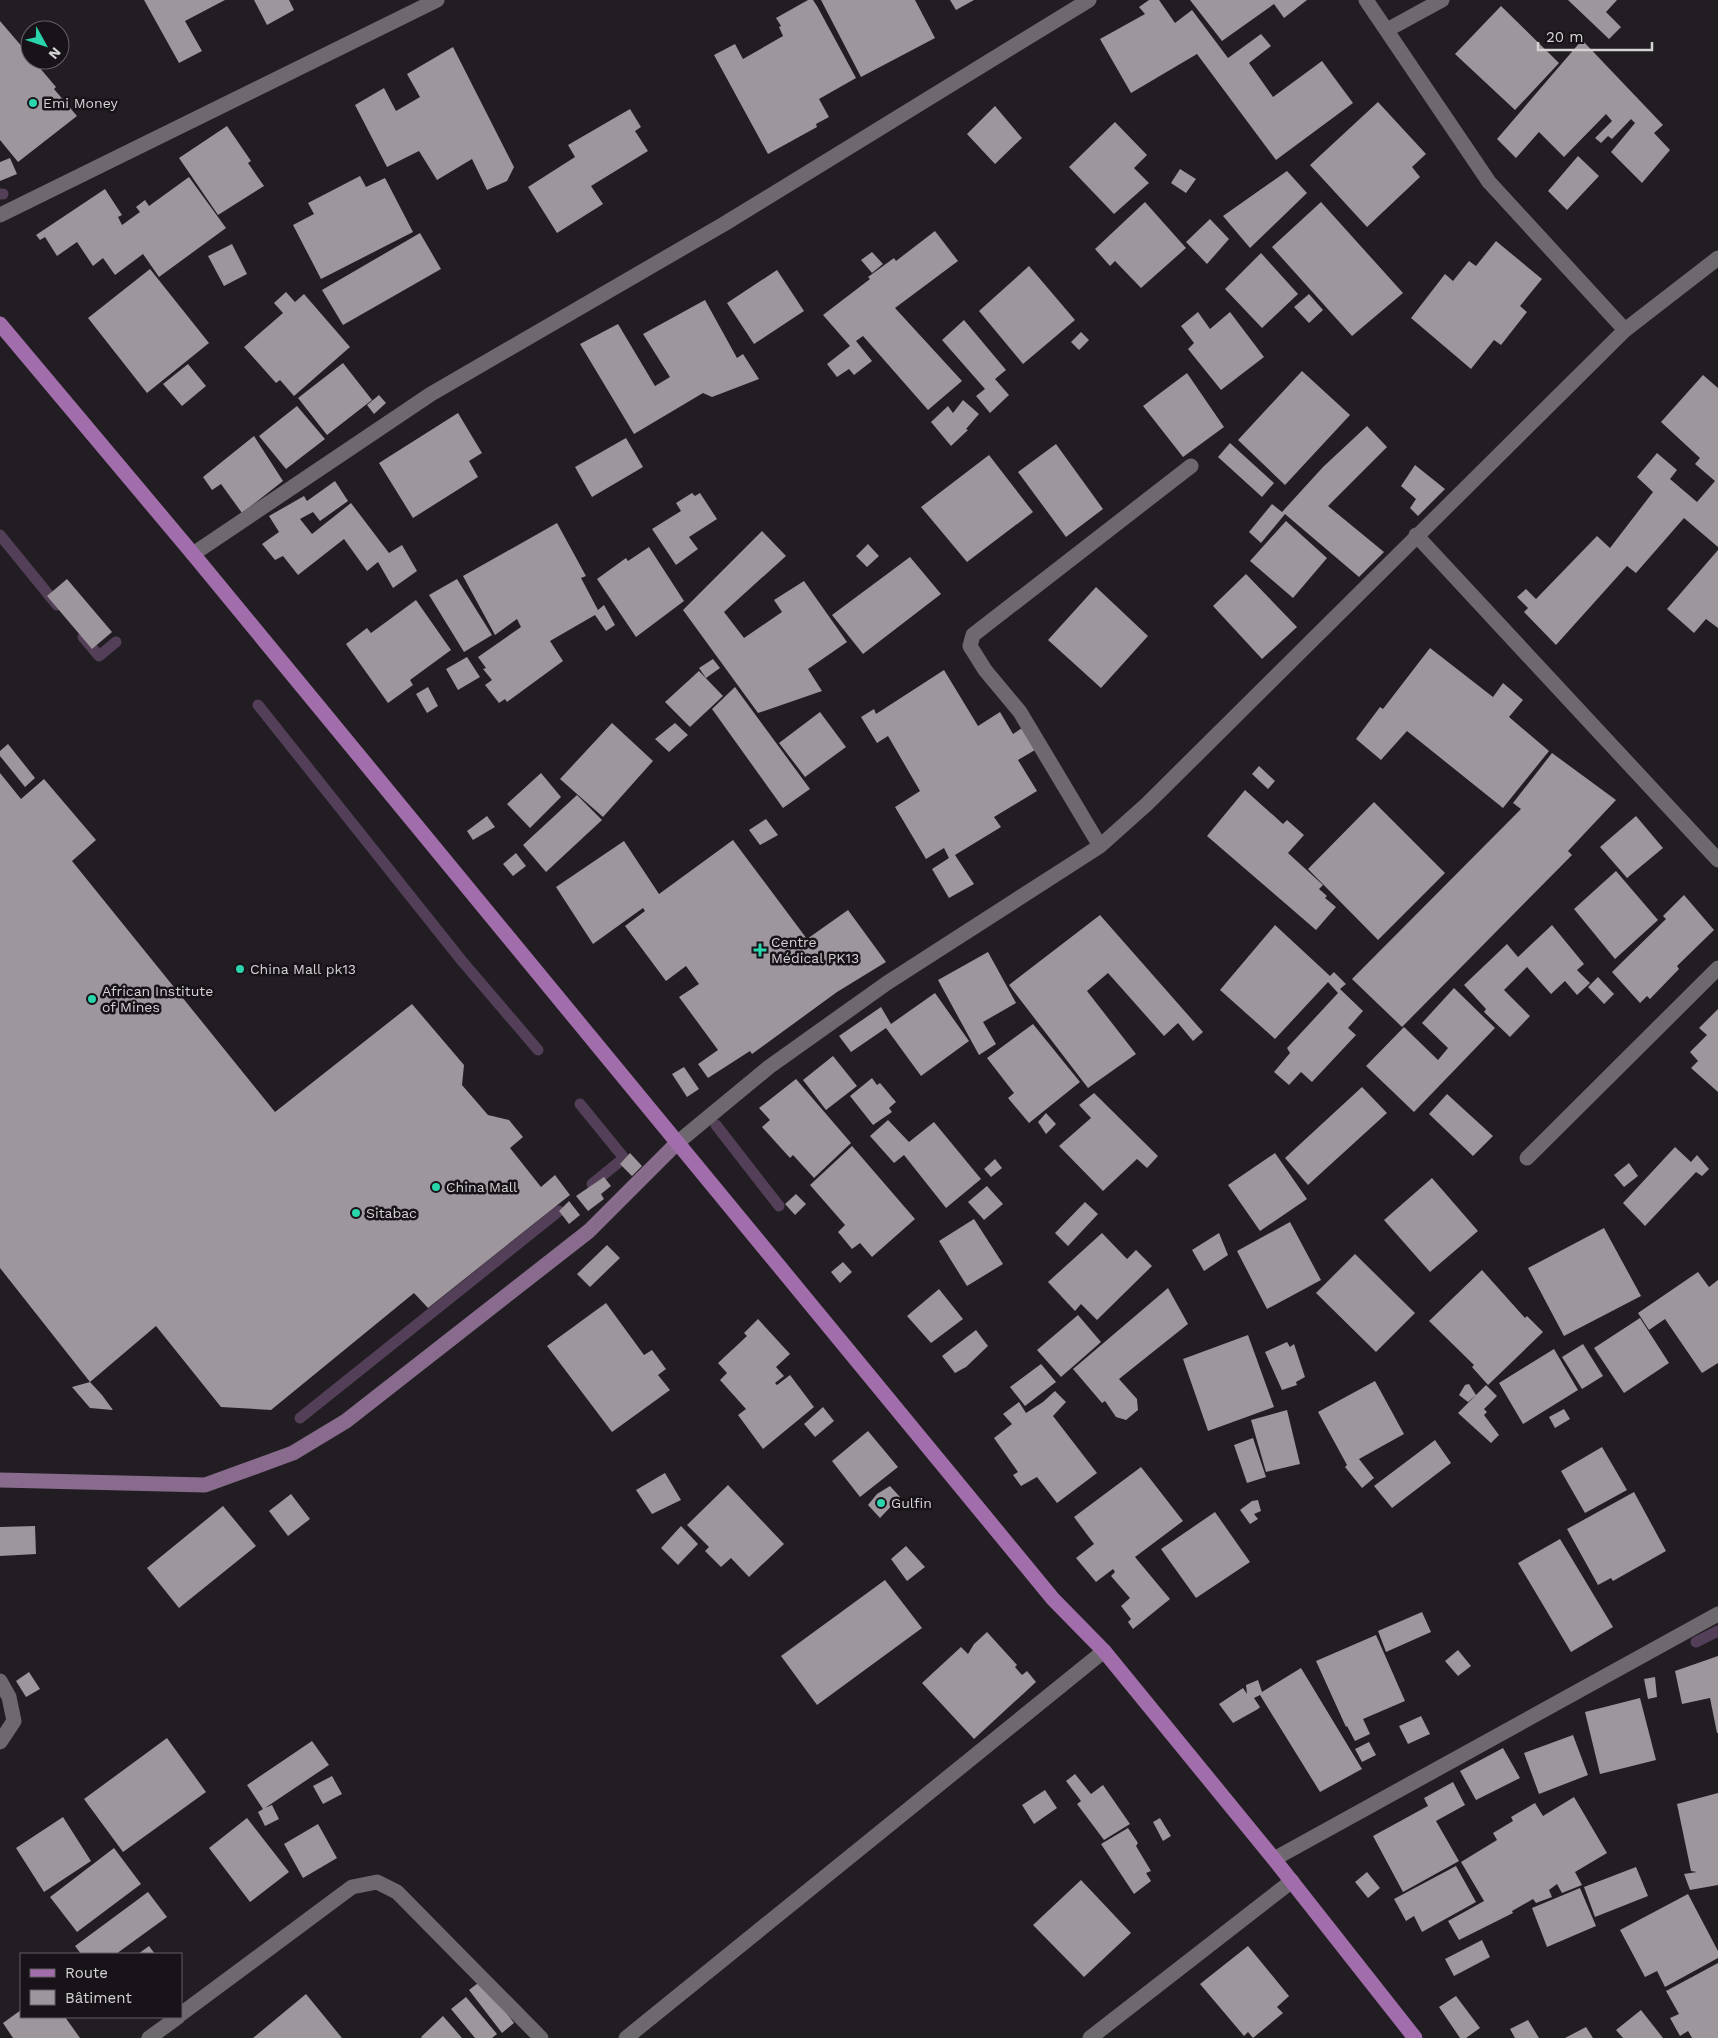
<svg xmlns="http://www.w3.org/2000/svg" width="1718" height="2038" font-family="'Work Sans',sans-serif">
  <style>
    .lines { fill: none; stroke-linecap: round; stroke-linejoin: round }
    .stream { stroke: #533f57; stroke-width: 11 }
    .building { fill: #9d969d }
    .street { stroke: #6e696f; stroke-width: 15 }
    .secondary { stroke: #886b8d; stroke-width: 15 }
    .primary { stroke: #a16daa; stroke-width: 15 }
    .poi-dot { fill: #2ad5ac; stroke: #181319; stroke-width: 2 }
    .labels { text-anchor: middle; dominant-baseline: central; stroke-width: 5; stroke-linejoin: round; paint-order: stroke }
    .poi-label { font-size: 14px; fill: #d5d2d6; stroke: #181319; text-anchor: start }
  </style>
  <rect width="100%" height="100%" fill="#211d22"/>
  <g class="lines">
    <path class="stream" d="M0,194H3
      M0,535L57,605
      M83,637L99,656L116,642
      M258,705L462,961L538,1050
      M580,1104L624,1158L592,1184
      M716,1125L779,1206
      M300,1418L559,1211
      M1696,1642L1718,1631"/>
  </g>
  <path class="building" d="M144,0H225L185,21L202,51L179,63Z
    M254,0H289L294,10L267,25Z
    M808,0H813L817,6L856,78L819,99L829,117L816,124L817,127L768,154L714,55L735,44L743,59L783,36L779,27L781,26L776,18Z
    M821,0H915L935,38L861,77Z
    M950,0H974L956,10Z
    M1149,0H1159L1175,23L1192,10L1228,58L1261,34L1271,46L1249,63L1273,97L1322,61L1353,103L1276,160L1197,54L1131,93L1100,39L1145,14L1139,7Z
    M1190,0H1307L1284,18L1274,4L1222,41Z
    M1568,0H1617L1606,12L1621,27L1609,39Z
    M1501,6L1559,63L1515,110L1455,54Z
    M0,21L30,56V60H33L56,87L54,89L77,116L18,162L0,140Z
    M1582,40L1663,125L1654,133L1670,150L1642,183L1611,152L1635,123L1631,119L1612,139L1608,136L1601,143L1595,138L1612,121L1606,114L1564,157L1539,132L1516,158L1497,139Z
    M453,47L514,167L507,181L487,190L472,159L437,180L419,151L387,167L355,105L384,88L396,111L420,97L407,74Z
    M1378,102L1426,154L1412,167L1420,177L1367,227L1310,165Z
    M995,106L1022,138L995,164L967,134Z
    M630,109L641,127L635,131L648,151L591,186L603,204L557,233L528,187L575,157L568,145Z
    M1115,122L1147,155L1134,168L1149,183L1114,214L1069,167Z
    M227,126L251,161L248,163L264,186L218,215L179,158Z
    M1578,156L1599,176L1567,210L1548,191Z
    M10,158L17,174L0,181V162Z
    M1180,169L1196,179L1186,193L1171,183Z
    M1287,171L1307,193L1250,248L1223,216Z
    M360,176L366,187L385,178L413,232L321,279L293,225L314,214L308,203Z
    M189,177L226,228L159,277L143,254L115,275L103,258L93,266L77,242L57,256L45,237L40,240L36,235L105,189L122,215L118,217L122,225L140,212L136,207L145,200L149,206Z
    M1145,202L1186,248L1141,288L1115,261L1110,266L1095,249Z
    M1321,202L1403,293L1352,336L1272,247Z
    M1210,219L1229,239L1207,264L1186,242Z
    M935,231L958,261L895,308L962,381L928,410L863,336L856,341L872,361L854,375L849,369L837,377L827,364L850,346L823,315L870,279L868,277L894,258L896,261Z
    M420,233L441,269L343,325L322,290Z
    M1496,241L1542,279L1520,306L1527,312L1501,345L1494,340L1471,369L1411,318L1445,274L1453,281L1469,261L1476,266Z
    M232,244L247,274L224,286L208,256Z
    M872,252L883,264L872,273L861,260Z
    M1261,253L1298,294L1262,328L1225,289Z
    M1029,266L1075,320L1023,364L979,311Z
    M150,269L209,343L147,393L88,318Z
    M777,270L804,311L754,344L727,303Z
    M286,292L295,302L304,294L350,347L294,396L280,380L276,383L244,347L283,313L274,303Z
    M1309,294L1323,310L1309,323L1294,307Z
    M705,300L737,358L743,354L759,379L712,397L703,393L634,434L580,344L618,324L655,386L670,377L643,334Z
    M1198,312L1210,329L1230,312L1264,357L1221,390L1188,349L1194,343L1181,326Z
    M964,320L1006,370L995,379L1009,395L990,413L976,396L985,389L942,340Z
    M1081,332L1089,340L1079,350L1071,342Z
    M343,363L372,400L327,435L298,398Z
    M188,364L206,386L182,406L163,384Z
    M1302,371L1350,415L1285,485L1238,440Z
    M1187,373L1224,427L1183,457L1143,406Z
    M1703,375L1718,388V547L1684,518L1636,573L1627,566L1556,645L1524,612L1528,608L1517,597L1526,589L1536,599L1597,536L1610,548L1653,492L1637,477L1657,453L1677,470L1670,479L1697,502L1715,481L1695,464L1700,458L1661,422Z
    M379,395L386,403L374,414L367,405Z
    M963,400L979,414L966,429L968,430L951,446L931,422L948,406L953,413Z
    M297,406L325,439L286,469L259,436Z
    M458,413L482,453L469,461L478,477L413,518L379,463Z
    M1367,426L1387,447L1328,506L1384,552L1359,577L1285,514L1261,543L1249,532L1272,504L1282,512L1323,467Z
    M254,436L283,481L242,513L221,484L212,490L203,477Z
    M626,438L643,467L592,497L575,467Z
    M1230,443L1274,483L1262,497L1218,457Z
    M1056,444L1103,509L1066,537L1018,472Z
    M989,455L1033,512L967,562L921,507Z
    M1415,465L1445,489L1418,516L1410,508L1416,499L1401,486Z
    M335,481L348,501L320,521L313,512L300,519L312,534L351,503L389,553L402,545L417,571L393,588L378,562L367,571L344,539L298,575L283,556L275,560L262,544L279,532L269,516L304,496L307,501Z
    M692,493L695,496L700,493L717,519L689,537L698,549L676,565L652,529L681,511L676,503Z
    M1286,521L1327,558L1293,598L1250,561Z
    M557,523L586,576L581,578L598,610L604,605L615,625L606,631L595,615L550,641L563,661L507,702L505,699L499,703L485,685L492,680L483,669L486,668L478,657L521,627L517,619L495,635L463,576Z
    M762,531L786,556L724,612L744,638L782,612L774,600L804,581L847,642L808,669L822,691L758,713L683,610Z
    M868,544L879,556L867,567L856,556Z
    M649,547L684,601L636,637L597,579L626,558L628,561Z
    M1718,550V628L1706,619L1694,633L1667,609Z
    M910,557L941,594L863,654L832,615Z
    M1246,574L1297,627L1262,659L1213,606Z
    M67,579L112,632L92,649L47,596Z
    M457,579L492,635L464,652L429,595Z
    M1096,587L1148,636L1101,688L1048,640Z
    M416,600L451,650L410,680L413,685L388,703L346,644L367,628L371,633Z
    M1430,648L1493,697L1503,683L1523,700L1509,717L1549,751L1503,808L1407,731L1381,760L1356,739L1380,707L1383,709Z
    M467,657L480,677L458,690L446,669Z
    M713,659L720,668L706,678L699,668Z
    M944,670L978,726L1000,712L1013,734L1022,728L1035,750L1018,760L1037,791L994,817L1001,827L955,855L974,884L949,898L932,869L949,858L944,848L926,859L895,807L920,791L888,736L877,743L861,717L874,709L876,714Z
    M699,671L723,696L690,727L665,702Z
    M428,687L438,706L427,713L416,694Z
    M735,687L810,789L783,808L712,709Z
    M820,712L846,747L805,777L779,743Z
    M612,723L653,761L603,817L560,779Z
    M675,723L688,735L669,752L655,739Z
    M8,744L35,778L25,787L0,756V751Z
    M1552,753L1616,800L1568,851L1572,855L1402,1027L1352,979L1521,809L1513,803Z
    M1259,766L1275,781L1268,789L1252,774Z
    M0,773L21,799L44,779L96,840L72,861L275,1112L412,1004L464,1065L462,1085L488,1115L509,1120L523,1137L510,1148L541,1187L555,1175L570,1195L428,1308L414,1293L271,1410L221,1407L156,1326L90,1382L0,1268Z
    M541,773L561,797L530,828L507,804Z
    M1245,790L1283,824L1287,820L1304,835L1288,853L1323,885L1319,889L1327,896L1325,898L1336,907L1316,930L1207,836Z
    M577,795L602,820L546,872L523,845Z
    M1374,802L1445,873L1378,940L1308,869Z
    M487,816L495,827L473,840L467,831Z
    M1636,816L1663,848L1627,878L1600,847Z
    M766,819L778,835L760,845L749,830Z
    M733,840L807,939L848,910L886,962L837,992L752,1054L750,1051L708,1078L698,1064L718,1050L679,997L699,984L686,966L666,981L625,926L645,911L643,908L593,944L556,887L624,841L659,894Z
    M516,853L526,866L513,876L503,864Z
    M1616,871L1658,920L1615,959L1574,909Z
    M1684,895L1714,930L1677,966L1679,969L1650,999L1647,996L1640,1003L1612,972L1666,919L1663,916Z
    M1100,915L1203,1032L1193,1041L1178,1023L1164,1036L1108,973L1087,991L1136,1054L1088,1088L1009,985Z
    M1275,925L1330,976L1334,972L1346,984L1340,989L1363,1011L1348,1028L1356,1035L1312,1082L1301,1072L1289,1085L1274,1072L1290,1053L1287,1048L1338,993L1328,982L1275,1039L1220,990Z
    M1552,925L1584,964L1577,970L1590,983L1577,995L1565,981L1551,994L1527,967L1504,990L1530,1016L1510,1037L1484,1012L1486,1009L1464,985L1507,944L1518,957Z
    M988,952L1016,1003L983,1022L996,1044L979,1055L938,980Z
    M1598,977L1614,994L1604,1004L1588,987Z
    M1454,988L1495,1028L1414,1112L1366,1066L1404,1027L1438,1060L1448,1048L1422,1023Z
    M935,993L969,1041L921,1076L886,1028L851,1052L839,1036L881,1007L891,1024Z
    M1718,1009V1092L1691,1068L1698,1061L1690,1052L1707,1035L1699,1028Z
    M1033,1024L1080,1082L1029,1123L1008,1098L1014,1093L987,1058Z
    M833,1056L857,1086L826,1110L803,1080Z
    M684,1067L699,1089L687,1097L672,1074Z
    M872,1078L877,1085L880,1083L896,1102L889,1108L892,1112L873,1125L850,1096Z
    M796,1079L851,1143L814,1178L793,1155L790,1158L762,1127L770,1120L759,1108Z
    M1362,1087L1387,1113L1308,1185L1285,1158Z
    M1094,1093L1158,1156L1147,1168L1137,1159L1103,1191L1059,1146L1091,1118L1079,1105Z
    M1447,1094L1493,1136L1473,1156L1429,1114Z
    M1046,1113L1056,1124L1046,1134L1038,1122Z
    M888,1120L909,1142L934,1122L981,1179L946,1208L904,1155L894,1163L870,1136Z
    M852,1146L915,1219L872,1257L860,1243L852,1249L838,1232L845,1225L810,1185Z
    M1675,1147L1691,1162L1697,1155L1709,1169L1702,1176L1696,1172L1645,1226L1623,1203Z
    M630,1153L642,1166L632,1176L620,1164Z
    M1275,1153L1307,1199L1260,1231L1228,1185Z
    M995,1159L1002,1168L991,1177L984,1169Z
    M1629,1163L1638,1176L1624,1187L1614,1175Z
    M604,1177L611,1186L601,1194L604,1199L588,1211L576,1196Z
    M1432,1178L1478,1231L1430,1272L1384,1220Z
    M987,1186L1003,1204L984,1220L968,1202Z
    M796,1194L806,1204L795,1215L785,1204Z
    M569,1201L580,1215L569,1224L559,1211Z
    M1085,1202L1098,1214L1068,1246L1055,1233Z
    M974,1219L1003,1264L967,1286L939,1241Z
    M1290,1222L1321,1280L1267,1309L1237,1251Z
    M1604,1228L1641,1296L1564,1336L1528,1268Z
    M1102,1233L1127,1259L1136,1250L1152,1266L1097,1320L1081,1304L1075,1311L1048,1282Z
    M1219,1233L1228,1255L1204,1271L1192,1250Z
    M607,1245L620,1258L590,1287L577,1274Z
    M1355,1254L1415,1313L1376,1352L1316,1293Z
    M843,1262L852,1272L840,1283L831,1272Z
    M1482,1270L1525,1318L1527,1316L1543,1332L1488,1385L1472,1367L1474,1365L1429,1321Z
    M1698,1272L1709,1287L1718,1280V1363L1702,1373L1665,1319L1649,1330L1638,1313Z
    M1168,1288L1188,1324L1119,1379L1137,1399L1138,1410L1126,1420L1116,1417L1105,1401L1102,1403L1073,1369Z
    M939,1289L963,1319L931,1343L907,1316Z
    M606,1303L644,1355L652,1350L666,1369L658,1375L670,1390L612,1432L547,1346Z
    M1078,1315L1101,1342L1061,1377L1037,1350Z
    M1640,1318L1669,1363L1624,1393L1594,1348Z
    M758,1319L790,1354L776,1367L784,1376L775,1383L777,1385L790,1375L814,1407L763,1449L738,1415L746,1409L720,1380L727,1373L718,1363L747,1336L744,1333Z
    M976,1330L988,1346L966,1367L955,1373L942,1356Z
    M1248,1335L1274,1407L1208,1431L1183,1359Z
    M1287,1342L1290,1347L1294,1344L1305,1377L1296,1382L1297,1385L1282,1390L1265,1352Z
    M1583,1344L1603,1376L1582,1389L1562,1357Z
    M1554,1349L1578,1390L1523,1424L1499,1383Z
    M1041,1364L1056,1382L1025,1406L1010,1387Z
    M1375,1381L1404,1434L1359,1459L1374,1478L1362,1488L1345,1467L1347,1465L1318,1412Z
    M90,1382L102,1395L113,1410L90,1408L72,1387Z
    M1469,1384L1476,1395L1468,1402L1459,1395L1465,1385Z
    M1486,1385L1497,1396L1484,1409L1487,1412L1484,1415L1499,1435L1491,1443L1458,1413Z
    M1055,1391L1066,1402L1053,1416L1097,1473L1057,1503L1037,1477L1021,1486L1013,1475L1018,1472L994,1438L1012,1424L1003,1414L1019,1402L1026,1413L1043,1402Z
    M823,1407L834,1421L815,1437L804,1424Z
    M1564,1409L1570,1419L1555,1428L1549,1417Z
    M1287,1410L1300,1464L1266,1472L1251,1420Z
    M868,1431L898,1467L860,1497L832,1461Z
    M1253,1438L1266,1477L1247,1483L1234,1445Z
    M1435,1440L1451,1463L1392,1508L1374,1486Z
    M1602,1447L1627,1490L1585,1513L1561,1471Z
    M1141,1467L1183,1521L1135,1557L1170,1599L1133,1629L1128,1622L1131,1619L1121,1606L1130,1598L1111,1576L1115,1572L1113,1569L1096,1582L1076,1558L1094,1544L1074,1517Z
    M665,1473L681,1500L652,1514L636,1490Z
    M728,1485L784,1544L749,1577L731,1558L721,1567L705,1551L709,1547L687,1525Z
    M890,1486L900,1497L880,1518L868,1505L877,1494Z
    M1634,1492L1666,1551L1613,1581L1611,1578L1598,1585L1567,1529Z
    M291,1494L310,1519L288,1536L269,1511Z
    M1258,1500L1261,1511L1254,1514L1258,1519L1250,1524L1240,1510L1252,1501Z
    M223,1506L256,1546L179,1608L147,1568Z
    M1215,1512L1250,1562L1196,1598L1161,1549Z
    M35,1526L36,1554L0,1556V1527Z
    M681,1526L698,1544L678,1565L661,1548Z
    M1560,1539L1613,1627L1571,1652L1518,1563Z
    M906,1546L925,1567L907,1581L891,1559Z
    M885,1580L922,1628L817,1705L781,1656Z
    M1422,1612L1431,1632L1386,1652L1378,1631Z
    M987,1632L1017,1665L1015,1667L1022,1675L1027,1671L1036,1682L974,1739L922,1683L961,1647L968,1654L974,1644Z
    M1376,1635L1405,1701L1363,1719L1370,1734L1355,1741L1347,1726L1346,1727L1316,1661Z
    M1458,1650L1471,1666L1458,1676L1445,1661Z
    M1718,1656V1733H1717L1710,1698L1682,1704L1675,1671Z
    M1301,1668L1362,1769L1320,1792L1260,1695L1254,1698L1260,1707L1258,1709L1233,1723L1219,1704L1243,1688L1247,1694L1246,1685L1258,1680L1262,1692Z
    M29,1672L40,1689L26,1697L16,1681Z
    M1655,1677L1657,1697L1648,1699L1644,1679Z
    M1640,1698L1656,1760L1600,1774L1585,1712Z
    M1421,1716L1430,1734L1408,1744L1399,1726Z
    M1573,1735L1588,1775L1539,1794L1524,1753Z
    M167,1738L206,1792L123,1852L84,1799Z
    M312,1741L329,1765L265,1808L272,1805L279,1819L265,1826L258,1812L263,1809L247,1785Z
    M1369,1742L1376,1755L1362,1762L1355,1749Z
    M1503,1748L1520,1778L1476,1800L1460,1771Z
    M1075,1774L1091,1794L1103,1785L1130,1824L1104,1840L1077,1804L1081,1801L1066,1781Z
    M332,1776L342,1794L323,1804L313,1786Z
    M1453,1782L1465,1805L1436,1821L1459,1861L1403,1892L1373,1836L1426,1807L1428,1806L1424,1798Z
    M1045,1790L1057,1808L1034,1824L1022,1805Z
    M1718,1793V1885L1690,1890L1684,1874L1697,1872L1691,1871L1677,1804Z
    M1574,1797L1607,1853L1575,1872L1582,1885L1562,1893L1557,1884L1549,1890L1552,1897L1536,1903L1533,1899L1512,1911L1513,1913L1459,1940L1448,1921L1484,1901L1461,1862L1497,1840L1493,1833L1513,1821L1511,1817L1535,1803L1543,1816Z
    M63,1817L91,1861L44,1892L16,1848Z
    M247,1818L289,1872L250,1902L209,1848Z
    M1160,1818L1171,1836L1163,1841L1153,1822Z
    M318,1824L337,1858L303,1878L284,1844Z
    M1128,1828L1138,1843L1136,1846L1151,1871L1146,1873L1151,1881L1134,1894L1101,1844Z
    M114,1848L141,1884L77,1932L50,1897Z
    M1456,1866L1476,1902L1422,1932L1414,1916L1406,1921L1394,1899Z
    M1636,1867L1648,1896L1595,1917L1584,1887Z
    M1367,1872L1380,1888L1368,1898L1355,1882Z
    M1081,1880L1131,1933L1084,1977L1033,1925Z
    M1580,1888L1596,1926L1547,1947L1532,1908Z
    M148,1892L167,1917L116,1954H81L75,1946Z
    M1688,1894L1718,1951V1958L1665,1987L1657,1971L1645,1977L1620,1930Z
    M1482,1940L1490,1957L1454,1976L1445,1959Z
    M149,1946L155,1954H138Z
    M1248,1946L1289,1996L1277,2007L1283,2013L1253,2038L1248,2032L1244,2036L1200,1984Z
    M1718,1963V2038H1692L1688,2031L1680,2036L1670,2018L1679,2014L1666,1991Z
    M482,1980L514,2023L502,2033L469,1990Z
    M306,1994L342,2038H253Z
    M1456,1996L1480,2028L1466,2038H1460L1439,2007Z
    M466,1997L497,2034L492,2038H475L451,2009Z
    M21,2010V2017H65L80,2038H13L3,2023Z
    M1641,2010L1663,2038H1623L1616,2030Z
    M443,2016L462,2038H422L421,2037Z
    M1528,2020L1539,2038H1515L1510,2029Z
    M1586,2027L1593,2038H1565Z"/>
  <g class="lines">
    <path class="street" d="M1366,0L1489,182L1625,330
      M1387,30L1442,0
      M0,215L437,0
      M1416,535L1718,860
      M193,554L431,394L724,224L1089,0
      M1100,846L1020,712L985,670L970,646L973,635L1191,466
      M677,1143L769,1067L887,983L1100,846L1147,804L1625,330L1718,258
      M1527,1158L1718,968
      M0,1681L9,1697L14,1721L0,1742
      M1274,1859L1718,1614
      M181,2014L352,1887L377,1882L397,1892L541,2038
      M149,2038L178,2017
      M626,2038L1104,1651
      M1090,2038L1292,1881"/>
    <path class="secondary" d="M0,1480L205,1485L293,1453L346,1421L589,1231L677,1143"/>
    <path class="primary" d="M0,324L193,554L1053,1599L1104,1651L1274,1859L1415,2038"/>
  </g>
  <g class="poi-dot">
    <circle cx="33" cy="103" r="5"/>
    <path d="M757.5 942.5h5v5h5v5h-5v5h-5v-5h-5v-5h5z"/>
    <circle cx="240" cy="969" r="5"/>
    <circle cx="92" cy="999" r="5"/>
    <circle cx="436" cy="1187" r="5"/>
    <circle cx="356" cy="1213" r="5"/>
    <circle cx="881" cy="1503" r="5"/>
  </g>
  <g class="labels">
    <g class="poi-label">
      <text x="43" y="103">Emi Money</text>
      <text x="771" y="942">Centre<tspan x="771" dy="16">Médical PK13</tspan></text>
      <text x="250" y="969">China Mall pk13</text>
      <text x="102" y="991">African Institute<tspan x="102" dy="16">of Mines</tspan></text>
      <text x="446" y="1187">China Mall</text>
      <text x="366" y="1213">Sitabac</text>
      <text x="891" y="1503">Gulfin</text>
    </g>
  </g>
  <rect x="20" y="1953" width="162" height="65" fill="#181319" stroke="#645f65"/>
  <rect x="30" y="1969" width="25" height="8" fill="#a16daa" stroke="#645f65"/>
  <text x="65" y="1978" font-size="15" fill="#d5d2d6">Route</text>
  <rect x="30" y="1990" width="25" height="15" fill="#9d969d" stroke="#645f65"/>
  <text x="65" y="2003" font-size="15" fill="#d5d2d6">Bâtiment</text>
  <g transform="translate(45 45) rotate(130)"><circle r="24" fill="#181319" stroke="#645f65"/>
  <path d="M0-4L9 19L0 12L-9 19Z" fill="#2ad5ac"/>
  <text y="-8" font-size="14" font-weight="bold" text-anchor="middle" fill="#d5d2d6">N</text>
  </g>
  <path d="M1538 42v8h114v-8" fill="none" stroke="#d5d2d6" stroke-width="2.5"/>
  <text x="1546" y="42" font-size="15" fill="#d5d2d6" stroke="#181319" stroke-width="4" paint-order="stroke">20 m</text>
</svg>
